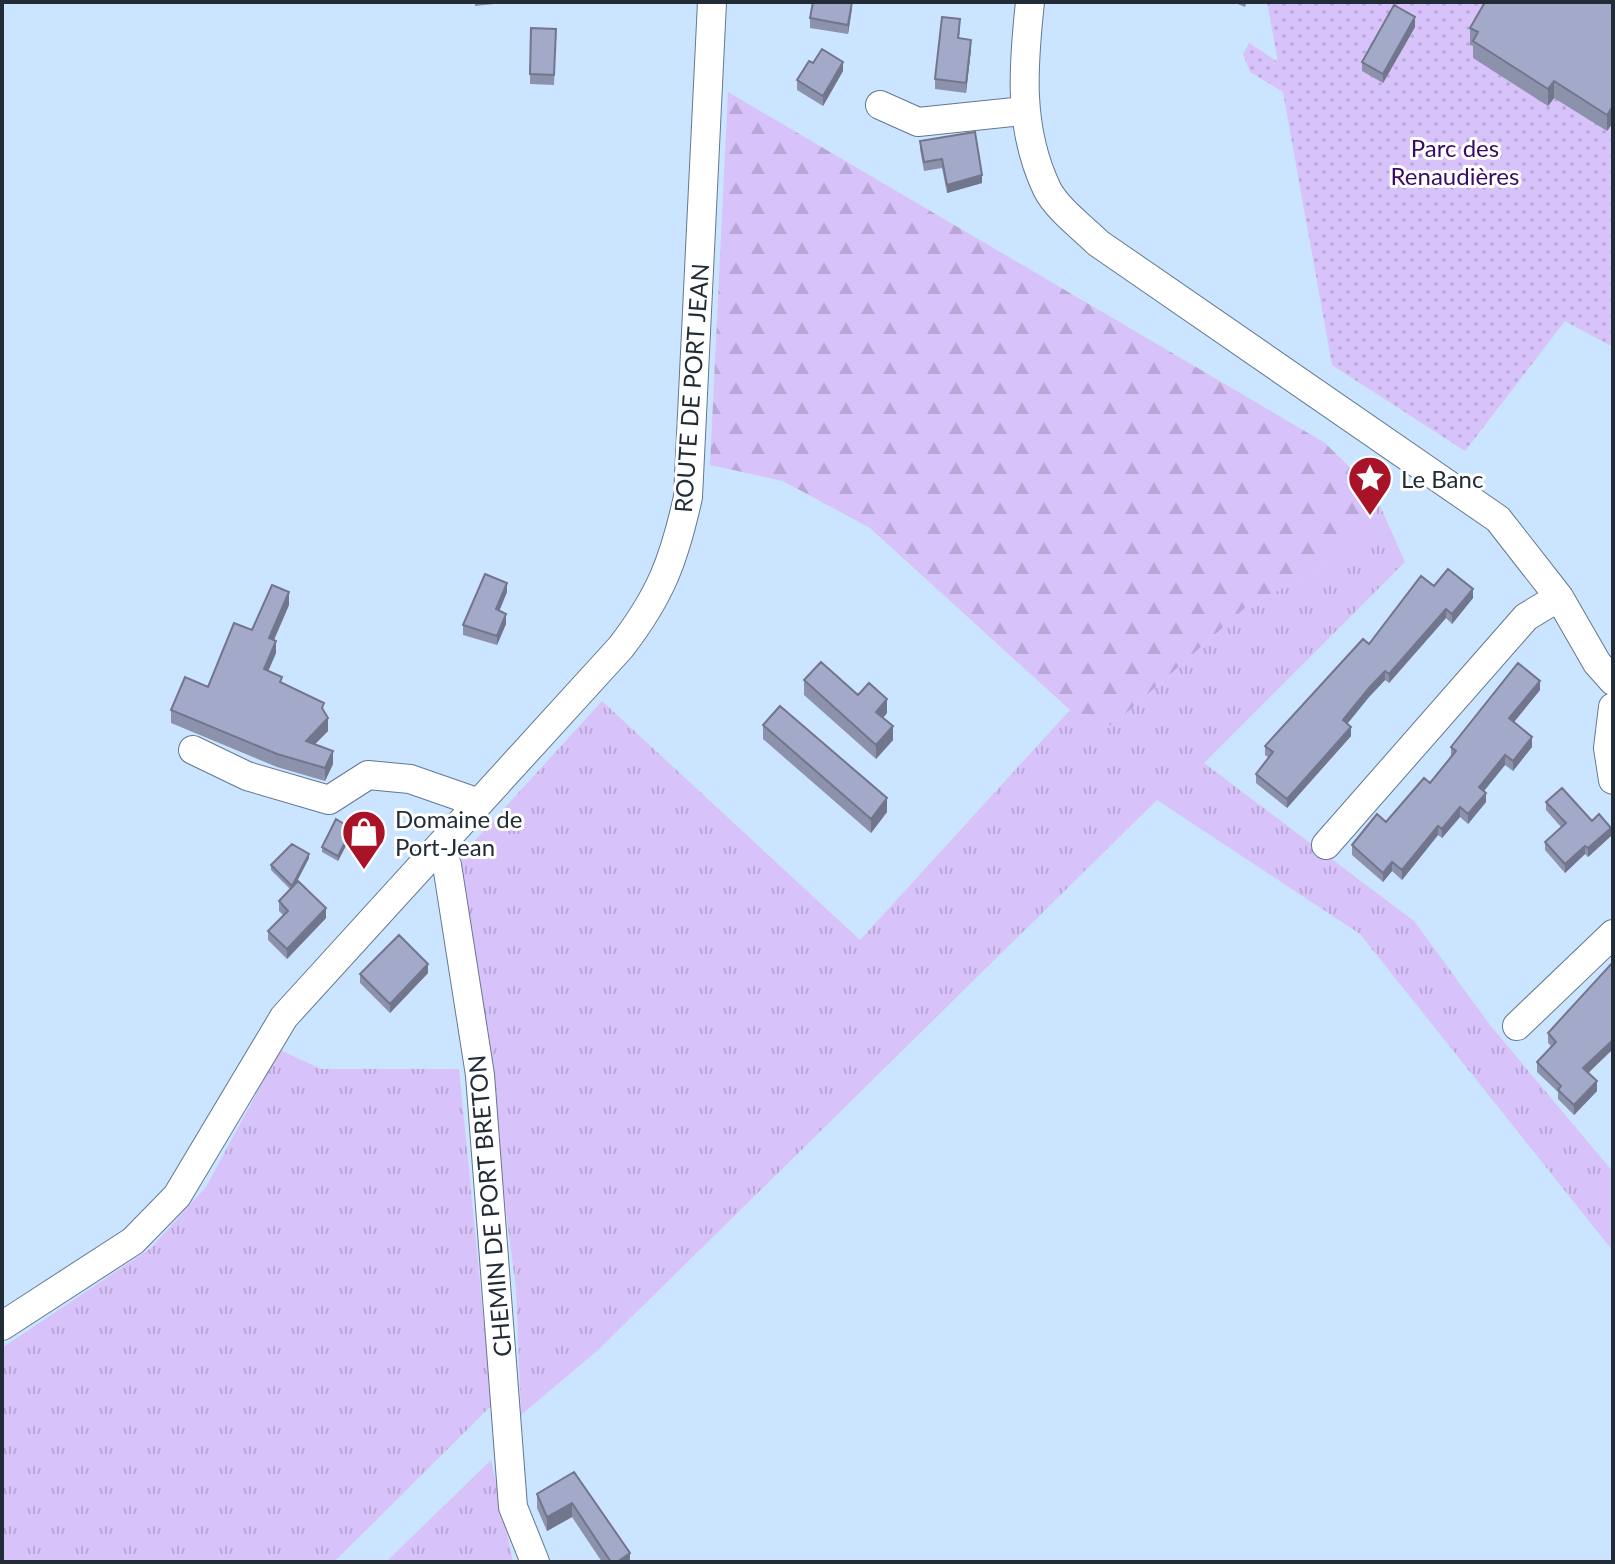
<svg xmlns="http://www.w3.org/2000/svg" width="1615" height="1564" font-family="Lato,sans-serif">
  <style>
    .grass { fill: url(#grass-tufts) }
    .forest { fill: url(#forest-firs) }
    .park { fill: url(#park-dots) }
    .lines { fill: none; stroke-linecap: round; stroke-linejoin: round }
    .street-casing { stroke: #627890; stroke-width: 30 }
    .street { stroke: #fff; stroke-width: 28 }
    .wall { fill: #8c91ac }
    .shaded-wall { fill: #72768c }
    .building { fill: #a3a9c8; stroke: #72768c; stroke-width: 2 }
    .labels { text-anchor: middle; dominant-baseline: central; stroke-width: 6; stroke-linejoin: round; paint-order: stroke }
    .park-label { font-size: 24px; fill: #3c0965; stroke: #fff }
    .street-label { font-size: 24px; fill: #222c36; stroke: #fff }
    .poi-label { font-size: 24px; fill: #222c36; stroke: #fff; text-anchor: start }
  </style>
  <defs>
    <pattern id="grass-tufts" width="24" height="20" patternUnits="userSpaceOnUse" patternTransform="scale(2)"><rect width="24" height="20" fill="#d8c2fa"/><path d="M3 7l-1-3M5 7V3M7 7l1-3M15 17l-1-3M17 17v-4M19 17l1-3" fill="none" stroke="#b9a7d7"/></pattern>
    <pattern id="forest-firs" width="22" height="20" patternUnits="userSpaceOnUse" patternTransform="scale(2)"><rect width="22" height="20" fill="#d8c2fa"/><path d="M5 1l3.5 6h-7zM16 11l3.5 6h-7z" fill="#b9a7d7"/></pattern>
    <pattern id="park-dots" width="8" height="8" patternUnits="userSpaceOnUse" patternTransform="scale(2)"><rect width="8" height="8" fill="#d8c2fa"/><path d="M2 2h.1M6 6h.1" fill="none" stroke="#b9a7d7" stroke-width="1.8" stroke-linecap="round"/></pattern>
  </defs>
  <rect width="100%" height="100%" fill="#cbe4ff"/>
  <path class="grass" d="M1373,490L1405,562L1204,763L1414,921L1490,1025L1613,1172V1251L1360,934L1157,800L598,1350L521,1415L516,1289L460,857L602,701L860,940L1070,710L1119,728L1123,716L1246,607L1325,566L1371,523Z
    M280,1050L321,1069H459L492,1405L334,1562H2V1348L151,1248L206,1187Z
    M491,1460L513,1562H386Z"/>
  <path class="forest" d="M728,92L1325,443L1373,490L1372,523L1325,566L1246,607L1123,716L1119,728L1070,710L870,528L783,481L710,465Z"/>
  <path class="park" d="M1267,2H1613V347L1565,321L1465,451L1332,365L1283,92L1250,72L1243,54L1249,43L1278,62Z"/>
  <g class="lines">
    <g class="street-casing">
      <path id="street" d="M1030,2C1023,67 1018,128 1047,189C1057,209 1083,228 1098,243L1498,519L1559,597L1597,663L1613,681
        M880,105L918,122L1023,111
        M1613,707L1608,748L1613,780
        M193,750L247,776L329,800L368,775L410,779L479,803
        M1326,845L1526,617L1559,597
        M436,850L447,865L480,1075L513,1507L535,1562
        M1517,1026L1613,934
        M2,1326L133,1241L177,1196L284,1017L621,647C661,595 674,560 688,497L712,2"/>
    </g>
    <use href="#street" class="street"/>
  </g>
  <path class="wall" d="M475,2H504V3L475,6Z
    M1233,2H1247L1245,7Z
    M1613,2L1607,131L1554,98L1548,106L1473,58V46L1470,45V28Z
    M852,8L848,34L810,28V18Z
    M1415,27L1383,83L1362,71V62Z
    M531,28L556,29L554,85L530,84Z
    M960,29L959,38L971,49L966,93L935,89V79Z
    M813,63L843,71L823,106L797,90V80Z
    M920,141L982,183L947,193L942,168L924,171L920,149Z
    M1434,586L1473,598L1452,624L1446,618L1389,683L1385,680L1369,697L1347,724L1351,736L1287,808L1256,783V774L1269,758L1265,755V746L1369,644Z
    M507,592L499,611L506,624L497,645L463,635V625Z
    M289,605L274,640L276,653L268,671L282,683L324,711L328,731L315,744L333,764L325,781L277,767L171,723V710L208,687L252,630Z
    M804,680L858,695L887,713L883,718L893,740L876,759L804,695Z
    M1540,690L1514,722L1532,747L1513,771L1505,765L1484,791L1486,802L1468,824L1460,817L1442,838L1438,835L1402,880L1392,871L1383,882L1352,855V845L1386,822L1430,783L1451,756V747Z
    M763,725L887,812L871,833L763,739Z
    M1546,802L1592,821L1611,836L1588,857L1585,854L1565,873L1545,850V842L1561,827L1546,810Z
    M352,834L338,861L322,852V847Z
    M309,858L296,883L326,918L287,959L268,940V931L283,915L279,911V901L290,889L271,870V865Z
    M1613,962V1049L1588,1073L1597,1091L1574,1115L1558,1099V1092L1537,1072V1062L1552,1047L1548,1043V1033Z
    M428,973L390,1013L360,983V974Z
    M574,1472L630,1562H602L572,1517L547,1531L537,1508V1494Z"/>
  <path class="shaded-wall" d="M852,2V8L848,34V25Z
    M1415,17V27L1383,83V74Z
    M971,40V49L966,93V83Z
    M843,62V71L823,106V96Z
    M1554,81V98L1548,106V89Z
    M1613,106V123L1607,131V115Z
    M982,175V183L947,193V185Z
    M507,583V592L496,619V609Z
    M1473,589V598L1452,624V614Z
    M289,592V605L269,651V638Z
    M1446,609V618L1389,683V674Z
    M506,614V624L497,645V636Z
    M276,641V653L264,681V669Z
    M1385,671V680L1369,697L1343,729V720L1369,688Z
    M1540,681V690L1509,728V718Z
    M887,699V713L876,726V712Z
    M328,718V731L306,753V741Z
    M893,726V740L876,759V745Z
    M1351,727V736L1287,808V799Z
    M1532,737V747L1513,771V761Z
    M333,751V764L325,781V768Z
    M1505,755V765L1479,797V787Z
    M1486,793V802L1468,824V814Z
    M887,798V812L871,833V819Z
    M1460,807V817L1442,838V829Z
    M1438,826V835L1402,880V870Z
    M1611,828V836L1588,857V848Z
    M352,829V834L338,861V856Z
    M1585,846V854L1565,873V864Z
    M309,854V858L292,891V886Z
    M1392,862V871L1383,882V873Z
    M326,908V918L287,959V949Z
    M428,964V973L390,1013V1004Z
    M1613,1040V1049L1583,1078V1068Z
    M1597,1081V1091L1574,1115V1105Z
    M572,1503V1517L547,1531V1517Z
    M630,1553V1562H617Z"/>
  <path class="building" d="M813,2H852L848,25L810,18Z
    M1485,2H1613V106L1607,115L1554,81L1548,89L1473,41L1478,32L1470,28Z
    M1394,5L1415,17L1383,74L1362,62Z
    M942,17L960,19L958,38L971,40L966,83L935,79Z
    M531,28L556,29L554,75L530,74Z
    M822,49L843,62L823,96L797,80L809,61L813,63Z
    M975,132L982,175L947,185L942,159L924,162L920,141Z
    M1448,569L1473,589L1452,614L1446,609L1389,674L1385,671L1369,688L1343,720L1351,727L1287,799L1256,774L1273,752L1265,746L1363,639L1369,644L1421,576L1434,586Z
    M485,574L507,583L496,609L506,614L497,636L463,625Z
    M272,585L289,592L269,638L276,641L264,669L282,677L280,682L324,703L322,708L328,718L306,741L333,751L325,768L277,754L171,710L185,677L208,687L234,623L252,630Z
    M821,662L858,695L869,683L887,699L876,712L893,726L876,745L804,680Z
    M1518,663L1540,681L1509,718L1532,737L1513,761L1505,755L1479,787L1486,793L1468,814L1460,807L1442,829L1438,826L1402,870L1392,862L1383,873L1352,845L1377,814L1386,822L1424,778L1430,783L1456,751L1451,747Z
    M780,706L887,798L871,819L763,725Z
    M1562,788L1592,821L1599,814L1611,828L1588,848L1585,846L1565,864L1545,842L1566,823L1546,802Z
    M336,819L352,829L338,856L322,847Z
    M292,844L309,854L292,886L271,865Z
    M298,881L326,908L287,949L268,931L288,911L279,901Z
    M399,935L428,964L390,1004L360,974Z
    M1613,962V1040L1583,1068L1597,1081L1574,1105L1558,1090L1561,1086L1537,1062L1556,1042L1548,1033Z
    M574,1472L630,1553L617,1562H611L572,1503L547,1517L537,1494Z"/>
  <defs>
    <g id="sight-pin" transform="scale(2.3)"><path d="M0 17L-7.5 6A9.5 9.5 0 1 1 7.5 6Z" fill="#a91327" stroke="#fff"/><path d="M0-6L1.8-2.2L6-1.7L2.9 1.2L3.7 5.4L0 3.3L-3.7 5.4L-2.9 1.2L-6-1.7L-1.8-2.2Z" fill="#fff"/></g>
    <g id="shop-pin" transform="scale(2.3)"><path d="M0 17L-7.5 6A9.5 9.5 0 1 1 7.5 6Z" fill="#a91327" stroke="#fff"/><path d="M-5-2.5h2.3a2.7 3.5 0 0 1 5.4 0H5L5.5 6h-11ZM-1.5-2.5h3a1.5 2.3 0 0 0-3 0Z" fill="#fff"/></g>
  </defs>
  <g fill-rule="evenodd">
    <use href="#sight-pin" x="1370" y="478"/>
    <use href="#shop-pin" x="364" y="832"/>
  </g>
  <g class="labels">
    <g class="park-label">
      <text x="1455" y="147">Parc des<tspan x="1455" dy="28">Renaudières</tspan></text>
    </g>
    <g class="street-label">
      <text transform="translate(691 388) rotate(-86)">ROUTE DE PORT JEAN</text>
      <text transform="translate(489 1206) rotate(-95)">CHEMIN DE PORT BRETON</text>
    </g>
    <g class="poi-label">
      <text x="1401" y="478">Le Banc</text>
      <text x="395" y="818">Domaine de<tspan x="395" dy="28">Port-Jean</tspan></text>
    </g>
  </g>
  <rect width="1615" height="1564" fill="none" stroke="#222c36" stroke-width="8"/>
</svg>
